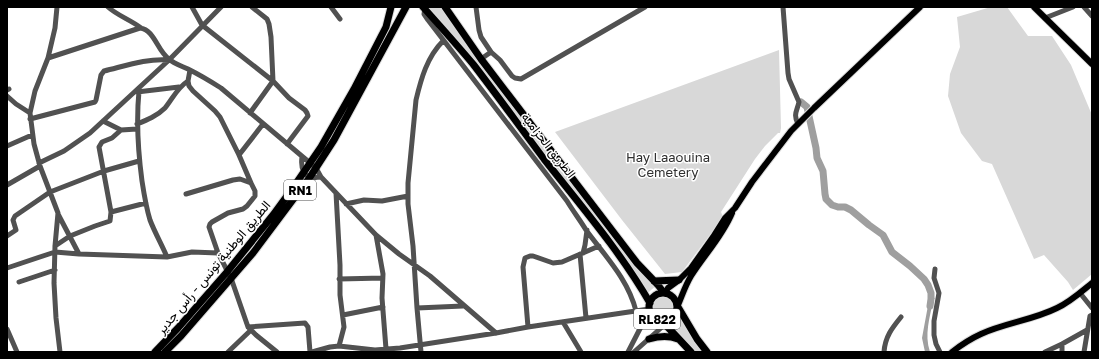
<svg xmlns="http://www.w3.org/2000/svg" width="1099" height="359" font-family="'Golos Text',Vazirmatn,sans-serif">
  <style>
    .green { fill: #d8d8d8 }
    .water { fill: #9f9f9f }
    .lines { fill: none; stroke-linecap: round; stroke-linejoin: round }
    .river { stroke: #9f9f9f; stroke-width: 7 }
    .major-casing { stroke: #dbdbdb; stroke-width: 8 }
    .highway-casing { stroke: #dbdbdb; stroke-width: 9 }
    .minor { stroke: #515151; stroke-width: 5 }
    .major { stroke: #000; stroke-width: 6 }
    .highway { stroke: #000; stroke-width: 7 }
    .labels { text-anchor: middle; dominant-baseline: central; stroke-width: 3; stroke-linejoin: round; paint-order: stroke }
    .shield { fill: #fff; stroke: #4c4c4c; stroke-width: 1 }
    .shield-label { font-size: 12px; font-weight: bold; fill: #000 }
    .street-label { font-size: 13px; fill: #000; stroke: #fff }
    .park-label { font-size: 13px; fill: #2f2f2f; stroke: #fff }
  </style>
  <rect width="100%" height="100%" fill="#fff"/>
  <path class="green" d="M426,7H442L656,286L651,290L647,294L645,288L634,270L534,140Z
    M991,7H1007L1028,36H1052L1071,65L1092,115V274L1073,290L1068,282L1044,255L1034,259L992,164L982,161L961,133L948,96L950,74L960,47L957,17Z
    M779,50L781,128L780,133H778L765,146L755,159L721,212L723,217L715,228L682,272L665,274L622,220L555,132Z
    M653 306a11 11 0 1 1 22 0a11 11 0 1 1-22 0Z
    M680,316L685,326L704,352H693L668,326L676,321Z"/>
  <path class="water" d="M928,297L935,298L933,300C930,318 924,334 930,352H925L922,338L929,300Z"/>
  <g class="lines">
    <path class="river" d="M801,102L807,107L816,148L817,158L823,171L825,194L826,199L832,205L838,207H845L851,210L869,225L883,235L892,252L910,266L924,279L928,285L931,293V299L930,306"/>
    <g class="major-casing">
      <path id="major" d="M1034,7L1092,64
        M665,293L668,288L679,280L691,268L713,237L725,218L735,208L752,182L791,131L814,108L920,7
        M678,305C682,296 685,286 691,276C704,255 722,237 732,213
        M952,352C961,345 970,339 981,334C1005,323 1033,320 1057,308C1070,302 1081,292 1092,283"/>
    </g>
    <g class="highway-casing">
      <path id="highway" d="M423,7C440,26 457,45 473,64C497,95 520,127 544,159C581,206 620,251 650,303
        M445,7L481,59L637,263L658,285L664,293
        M654,281L679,280
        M649 307a14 14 0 1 1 28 0a14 14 0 1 1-28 0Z
        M678,307L697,339L707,352
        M662,321L691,352
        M649,339C659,336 668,335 678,339
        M155,352L178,328L227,272L273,215L295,185L321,147L354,89L386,27L391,7
        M165,352L181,336L253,253L310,177L334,140L406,7"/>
    </g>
    <path class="minor" d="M57,7L55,28L48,58L35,91L30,113L34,144L40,166L58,213L55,246L54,283L56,318L60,352
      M108,7C118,16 131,20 141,28
      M192,7L202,25L273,81L289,98L305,110L307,113L308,116L287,144
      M331,7L340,19
      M476,7L479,30L481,37L491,52
      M783,7L788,73L789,79L799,102C797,111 793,114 798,124
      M1084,7L1092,16
      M425,9L424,14L428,20L567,201C573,211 580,220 586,230C605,256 628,279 636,311
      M1045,18L1073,7
      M48,58L140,28C155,30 157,51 169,59C174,64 182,66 188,69C200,75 210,81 221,88L316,168L321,177L376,235L399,254L430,276L496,333
      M481,59L491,52L500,60L512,76L515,78L521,79L645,7
      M190,70L188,81L189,86L193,91L215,111L220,117L239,155L251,183
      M7,90L9,89
      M139,91C136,122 138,151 142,181C144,194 146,207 150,220C155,233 162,245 167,257
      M137,92L179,87
      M7,96L16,104L30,113
      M250,113L273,81L271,37L269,24L267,19L252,7
      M30,119L95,102L96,100L101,75L104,71C125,66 147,58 169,60
      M103,121L121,130L137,129
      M137,124C147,120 157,116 165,108C173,98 177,88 188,81
      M7,146L32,135
      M239,155L263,124
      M302,157C301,165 301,174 310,177C313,178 318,177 321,177
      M39,163L64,151L90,133L103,121L169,60L221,7
      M7,185L40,166
      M336,193L340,265V295L344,327L339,346
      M186,194L233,180L240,179L251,183L255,191V196L247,206L243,209L228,213L212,222L210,224L209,227L218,253L231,278L248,327L256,335L277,352
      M346,204L364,200L382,201L408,196
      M111,212L146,203
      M58,214L79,254
      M376,235L383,274L382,298L386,349
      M7,236L16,230L13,220L15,216L50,192L104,171L139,161
      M55,246L70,236L95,226L110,221L111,212L99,147L102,142L112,138L121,130
      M583,253L585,245L587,230
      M580,254L586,318
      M7,268L55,252L79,254L167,257L192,252L218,253
      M935,269L934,278L939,293L934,321V335L936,344L940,352
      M339,279L383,278
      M19,282L55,270
      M1080,293L1092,308
      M417,308L463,306
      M343,315L383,307
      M563,322L581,352
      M248,327L305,323L308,327L310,352
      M528,327L523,267L525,258L530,256H533L553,263L562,262L599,246
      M7,329L17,352
      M1062,344V352
      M228,352L251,330
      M312,352L330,347L339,346L375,350L400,348L496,333L528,327L649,309
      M421,352L417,308L413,246L408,204V183L416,100C421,79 427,57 443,41
      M628,352L645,319L650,312
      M634,352L671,319
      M884,352C885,337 892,328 901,317
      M1045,352L1062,344L1087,330
      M1084,352L1090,316L1092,315"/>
    <use href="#major" class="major"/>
    <use href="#highway" class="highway"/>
  </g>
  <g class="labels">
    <g class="shield">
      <rect x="284" y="180" width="32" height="20" rx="3"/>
      <rect x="634" y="309" width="46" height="20" rx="3"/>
    </g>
    <g class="shield-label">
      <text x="300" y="190">RN1</text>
      <text x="657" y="319">RL822</text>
    </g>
    <g class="street-label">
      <text transform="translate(549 145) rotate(52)">الطريق الحزامية</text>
      <text transform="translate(213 267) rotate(-50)">الطريق الوطنية تونس - رأس جدير</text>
    </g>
    <g class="park-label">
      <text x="668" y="157">Hay Laaouina<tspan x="668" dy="15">Cemetery</tspan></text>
    </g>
  </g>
  <rect width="1099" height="359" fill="none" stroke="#000000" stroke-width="16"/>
</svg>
